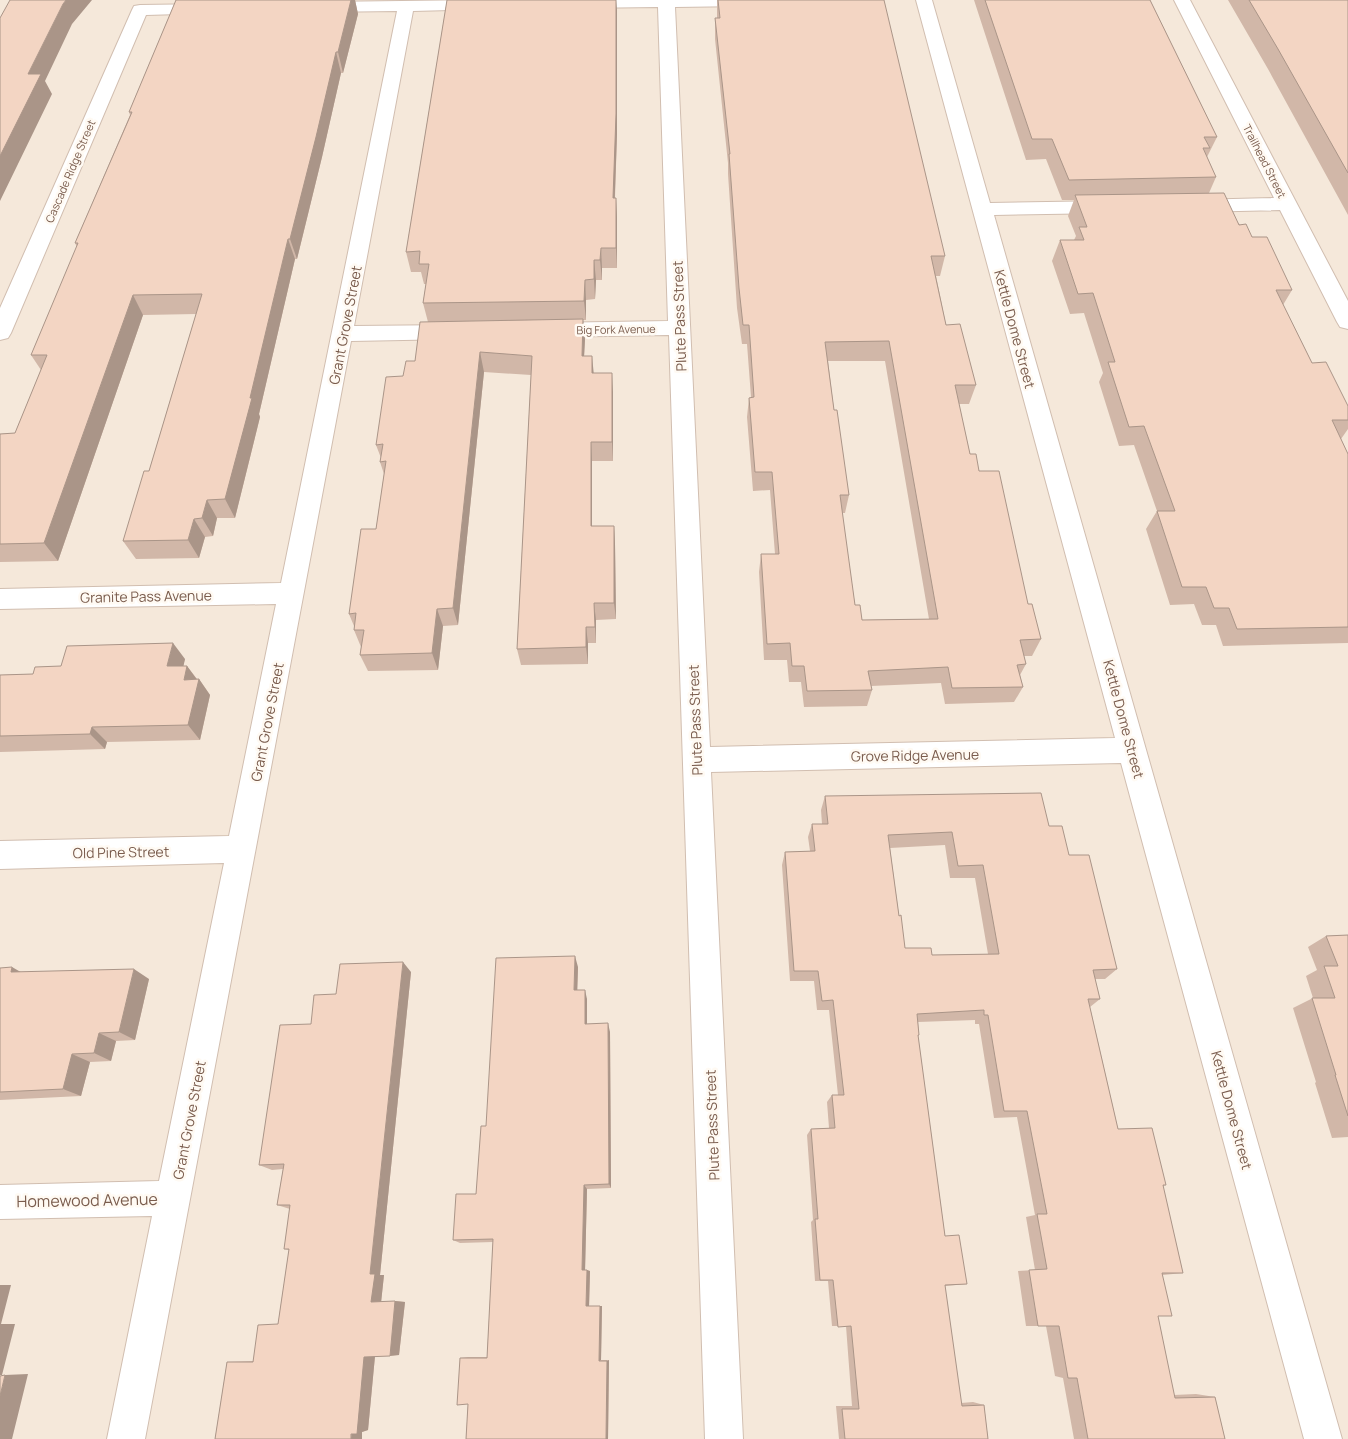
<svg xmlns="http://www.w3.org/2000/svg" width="1348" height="1439" font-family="Manrope,sans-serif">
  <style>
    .residential { fill: #f5e8da }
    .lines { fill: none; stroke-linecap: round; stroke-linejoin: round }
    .minor-casing { stroke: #d1beb0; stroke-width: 2 }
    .minor { fill: #fff; fill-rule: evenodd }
    .wall { fill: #d1b7a8; fill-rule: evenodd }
    .shaded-wall { fill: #aa9588 }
    .building { fill: #f3d5c3; stroke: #aa9588; fill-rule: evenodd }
    .labels { text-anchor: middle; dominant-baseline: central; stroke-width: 5; stroke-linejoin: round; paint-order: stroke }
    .far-street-label { font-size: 11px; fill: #7a5c4d; stroke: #fffaf3 }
    .street-label { font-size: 14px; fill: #7a5c4d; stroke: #fffaf3 }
    .near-street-label { font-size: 16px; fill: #7a5c4d; stroke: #fffaf3 }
  </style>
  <rect width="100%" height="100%" fill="#fdf6ec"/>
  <path class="residential" d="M0,0H1348V1439H0Z"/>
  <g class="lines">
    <g class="minor-casing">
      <path id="minor" d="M484,0L490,1L492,5L490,9L413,11L354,326L456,325L464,327L467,332L464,337L456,339L351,341L145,1439H107L152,1216L0,1219V1185L159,1181L224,863L0,869V841L229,836L276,604L0,609V589L281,583L397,11L319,12L313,11L311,7L313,3L319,2Z
        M573,0H817L815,4L809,5L675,7L710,747L1115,738L916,0H932L990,203L1108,201L1115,203L1118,207L1115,211L1108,213L994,215L1342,1439H1304L1121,763L711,772L743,1439H705L669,335L546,337L538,335L535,330L538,325L546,323L668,321L658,7L579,8L573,7L571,3Z
        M1174,0H1190L1348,301V329L1340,327L1337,322L1280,210L1194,212L1187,210L1184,206L1187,202L1194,200L1274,198Z
        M209,4L215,5L217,9L215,13L146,15L11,333L8,338L0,340V308L132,10L134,6L140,5Z"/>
    </g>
    <use href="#minor" class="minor"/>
  </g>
  <path class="wall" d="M176,0H361H355L358,14L343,73H341L322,157L297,259H295L259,414L260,417L235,518H217L213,536L205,537L199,558L136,559L123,541L149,471L196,314L143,315L58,561L0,562V434L15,433L41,370L31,355L77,247L75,243L130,115L129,112Z
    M447,0H616L617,134L615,198H616L617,218V268H602V280H596L595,299L586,300V320H583L585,339L584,356L593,373L613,392V461H592V526H614L615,544L616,619L596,620V643H588V664L521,665L517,649L531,375L484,372L458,625L443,626L438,670L368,671L360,655L361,647L354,630V626L349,614L376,529L384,474L380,462L381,458L376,445L403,376L415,361L428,322L423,303L426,284H424L421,272H411L406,252Z
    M717,0H718L945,256L940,276H936L946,325L976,385L969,404H959L970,454L979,471L1041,639L1032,656H1024L1026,664L1020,675L1023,687L1014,702L945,704L941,683L871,686L872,690L867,706L804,707L801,682H789L787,660H764L759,572L761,554H775L770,490L753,491L747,417L749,398L751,397L747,344H742L737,308L728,174V163L715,39V18H717ZM828,361H885L929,619L862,620L855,605L842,513H845L849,495L834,410Z
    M974,0H1150L1217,137L1207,157L1216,177L1209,193L1252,237L1292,290L1283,305L1312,363L1348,406V429L1341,439L1348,454V643L1223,646L1216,625H1202L1194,604L1170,605L1146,529L1157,511L1134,445L1119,446L1099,382L1103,373L1084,313L1070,314L1052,261L1060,240H1074L1076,236L1068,216L1074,200H1062L1046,159L1026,160Z
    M1228,0H1348V215L1268,69Z
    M185,659L183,666H187L197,679H199L210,695L200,740L107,742L105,749L0,752V675L33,674L61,666Z
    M825,796L1049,826L1069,855L1117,969L1105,979H1095L1100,999L1090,1007L1118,1129L1166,1185L1163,1186L1183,1273L1163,1275L1158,1316L1174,1395L1196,1394L1215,1397L1225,1439H1074L1063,1378L1055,1376L1046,1326H1026L1018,1271L1035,1270L1026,1217L1035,1215L1017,1117L994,1118L979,1024H975V1020L918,1022L919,1035L918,1036L945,1236L967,1284L945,1286L961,1403L973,1402L984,1405L988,1439H839L836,1406H852L846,1326H832L828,1281H815L811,1222L813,1220L807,1135L811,1129L829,1128L827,1102L832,1095H838L829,1010H817L814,981H790L782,865L785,852L810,851L808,837L812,824H822L821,810ZM945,845L950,878H975L988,954L932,955L905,948L899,916L890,848Z
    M1348,935V1137L1332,1138L1315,1083L1316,1082L1293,1008L1313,998L1306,976L1317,970L1308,947L1326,936Z
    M578,967L577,990L587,999V1024L610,1032L611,1188L587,1189L585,1270L590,1271L589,1306H602L601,1360H609L608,1439H466L468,1404L460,1358L468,1357H487L493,1242L460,1243L453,1240L476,1194L486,1126Z
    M0,968L21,972L149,979L135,1040L116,1041L111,1061L90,1062L81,1096L0,1100Z
    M411,972L380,1275H384L381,1302L395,1301L405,1302L399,1355L375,1356L368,1430L362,1432V1439H215L227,1362L253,1361L278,1324L289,1250L284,1249L290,1209L277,1205L283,1169L272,1170L259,1165L336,994Z"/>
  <path class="shaded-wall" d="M66,0H92L72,24L45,81L52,94L0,201V156L28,74L63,4Z
    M351,0H355L358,14L343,73L338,52Z
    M616,0L617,10V134L614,218L613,198Z
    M336,52L341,73L322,157L297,259L290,239Z
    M616,198L617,218V268L616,248Z
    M288,239L295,259L259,414L260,417L235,518L225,499Z
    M601,248L602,268V280L600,260Z
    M594,260L596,280L595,299L594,279Z
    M585,280L586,300V320L584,301Z
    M133,295L143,315L58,561L44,543Z
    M583,319L585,339L583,376L582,356Z
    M480,352L484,372L458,625L453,608Z
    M592,356L594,376L592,373Z
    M612,373L613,392V461L612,442Z
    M591,442L592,461V544L591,526Z
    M207,500L217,518L213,536L202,518Z
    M194,519L205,537L199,558L188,540Z
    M614,526L615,544L616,619L614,603Z
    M594,603L596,620V643L595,627Z
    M437,609L443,626L438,670L432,653Z
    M586,627L588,643V664L586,647Z
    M173,643L185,659L180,682L167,666Z
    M187,666L198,681L199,679L210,695L200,740L188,725L184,680Z
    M92,727L107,742L105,749L90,734Z
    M575,956L578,967L577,1000L574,990Z
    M403,962L411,972L380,1275H384L381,1303L371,1302L370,1274Z
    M12,967L31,978L11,972Z
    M134,969L149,979L135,1040L119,1032Z
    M585,990L587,999V1032L585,1024Z
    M608,1023L610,1032L611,1188L609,1184Z
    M99,1033L116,1041L111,1061L94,1053Z
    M72,1054L90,1062L81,1096L63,1089Z
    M584,1185L587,1189L585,1272L582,1270Z
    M587,1270L590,1271L589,1307L586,1306Z
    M0,1285H11L1,1324H15L2,1375H0Z
    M395,1301L405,1302L399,1355L390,1356Z
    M600,1306H602L601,1360L599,1361Z
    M375,1356L368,1430L362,1432V1439H351L364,1357Z
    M609,1360L608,1439H606L607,1361Z
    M28,1374L12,1439H0V1396L5,1375Z"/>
  <path class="building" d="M10,0H66L63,4L28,74H41L0,156V18Z
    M176,0H351L338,52H336L316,137L290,239H288L250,398H252L225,499L207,500L202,518L194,519L188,540L123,541L144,471H149L202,294L133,295L44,543L0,544V434L15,433L47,355H31L78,243H75L132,112H129Z
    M447,0H616V114L613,198H616V248H601L600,260H594V279L585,280L584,301L423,303L429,264H419L420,251L406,252Z
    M718,0H884L945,256H931L946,325L960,324L976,385H955L970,454H976L979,471H999L1028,604H1032L1041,639L1020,640L1026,664L1017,665L1023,687L952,688L948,667L868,671L872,690L807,691L804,666H792L790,643L767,644L761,554H779L772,472H755L749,398L754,397L749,325H743L739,288L729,154H730L715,18H720ZM889,341L938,619L862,620L860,605H855L840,495H849L837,410H834L825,342Z
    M985,0H1150L1217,137H1204L1210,148H1203L1216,177L1069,180L1052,139H1032Z
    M1249,0H1348V173L1278,49Z
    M1224,193L1239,225L1246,224L1252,237H1267L1292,290H1276L1312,363L1326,362L1348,406V420H1332L1348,454V627L1237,629L1229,608H1214L1206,587H1182L1157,511H1175L1144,426L1129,427L1108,362H1115L1093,293L1078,294L1060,240H1084L1079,227H1087L1075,195Z
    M583,319L582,356H592V373H612V442H591V526H614V603H594L595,627H586V647L517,649L532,356L480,352L453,608L437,609L432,653L360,655L364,630H354L356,613L349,614L361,529H376L386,461L380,462L383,444L376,445L386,377L403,376L406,361H415L420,322Z
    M173,643L167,666H187L184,680L199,679L188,725L92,727L90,734L0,736V675L33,674L35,667L61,666L67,646Z
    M1041,793L1049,826H1062L1069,855H1089L1117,969L1093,970L1100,999H1088L1118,1129L1152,1128L1166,1185H1163L1183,1273H1162L1172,1316H1158L1175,1398L1215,1397L1225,1439H1088L1077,1378H1068L1059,1326H1038L1029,1270L1047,1269L1037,1214H1047L1027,1111H1004L988,1015H984V1010L917,1014L919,1035H918L945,1236L959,1235L967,1284L945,1285L962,1406L984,1405L988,1439H845L842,1409H859L851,1326L838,1327L833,1280H820L815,1219H818L811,1129L835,1128L832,1095H844L833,1000L822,1001L818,971H794L785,852L815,851L812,824H828L825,796ZM952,832L958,866L983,865L999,954L932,955L931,948H905L901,915L899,916L888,835Z
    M1348,935V1116L1335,1075H1336L1312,998H1335L1324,966H1338L1326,936Z
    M575,956L574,990H585V1024L608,1023L609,1184L584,1185L582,1270H587L586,1306H600L599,1361H607L606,1439H466L468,1404L457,1405L460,1358H487L493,1239L453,1240L456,1194H476L481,1126H486L496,958Z
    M403,962L370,1274H375L371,1302L395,1301L390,1356L364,1357L357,1434H351V1439H215L227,1362H253L258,1325L278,1324L289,1249H284L290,1205H277L284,1164L259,1165L280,1025L311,1024L314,995L336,994L340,964Z
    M12,967L11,972L134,969L119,1032L99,1033L94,1053L72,1054L63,1089L0,1092V968Z
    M5,1375L0,1396V1376Z"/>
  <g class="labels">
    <g class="far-street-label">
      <text transform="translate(1265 161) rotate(63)">Trailhead Street</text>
      <text transform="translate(70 171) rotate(-67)">Cascade Ridge Street</text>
      <text transform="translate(616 329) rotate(-1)">Big Fork Avenue</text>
    </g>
    <g class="street-label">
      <text transform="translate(679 316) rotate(-92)">Plute Pass Street</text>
      <text transform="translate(345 325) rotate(-79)">Grant Grove Street</text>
      <text transform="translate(1015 329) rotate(75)">Kettle Dome Street</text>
      <text transform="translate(146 596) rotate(-1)">Granite Pass Avenue</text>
      <text transform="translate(1124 719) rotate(75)">Kettle Dome Street</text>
      <text transform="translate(695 720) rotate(-92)">Plute Pass Street</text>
      <text transform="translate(267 722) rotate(-79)">Grant Grove Street</text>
      <text transform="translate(915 755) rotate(-1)">Grove Ridge Avenue</text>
      <text transform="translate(121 852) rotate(-1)">Old Pine Street</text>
      <text transform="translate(1232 1110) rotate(75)">Kettle Dome Street</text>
      <text transform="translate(189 1120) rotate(-79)">Grant Grove Street</text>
      <text transform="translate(712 1125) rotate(-92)">Plute Pass Street</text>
    </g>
    <g class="near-street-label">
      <text transform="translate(87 1200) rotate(-1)">Homewood Avenue</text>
    </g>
  </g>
</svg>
